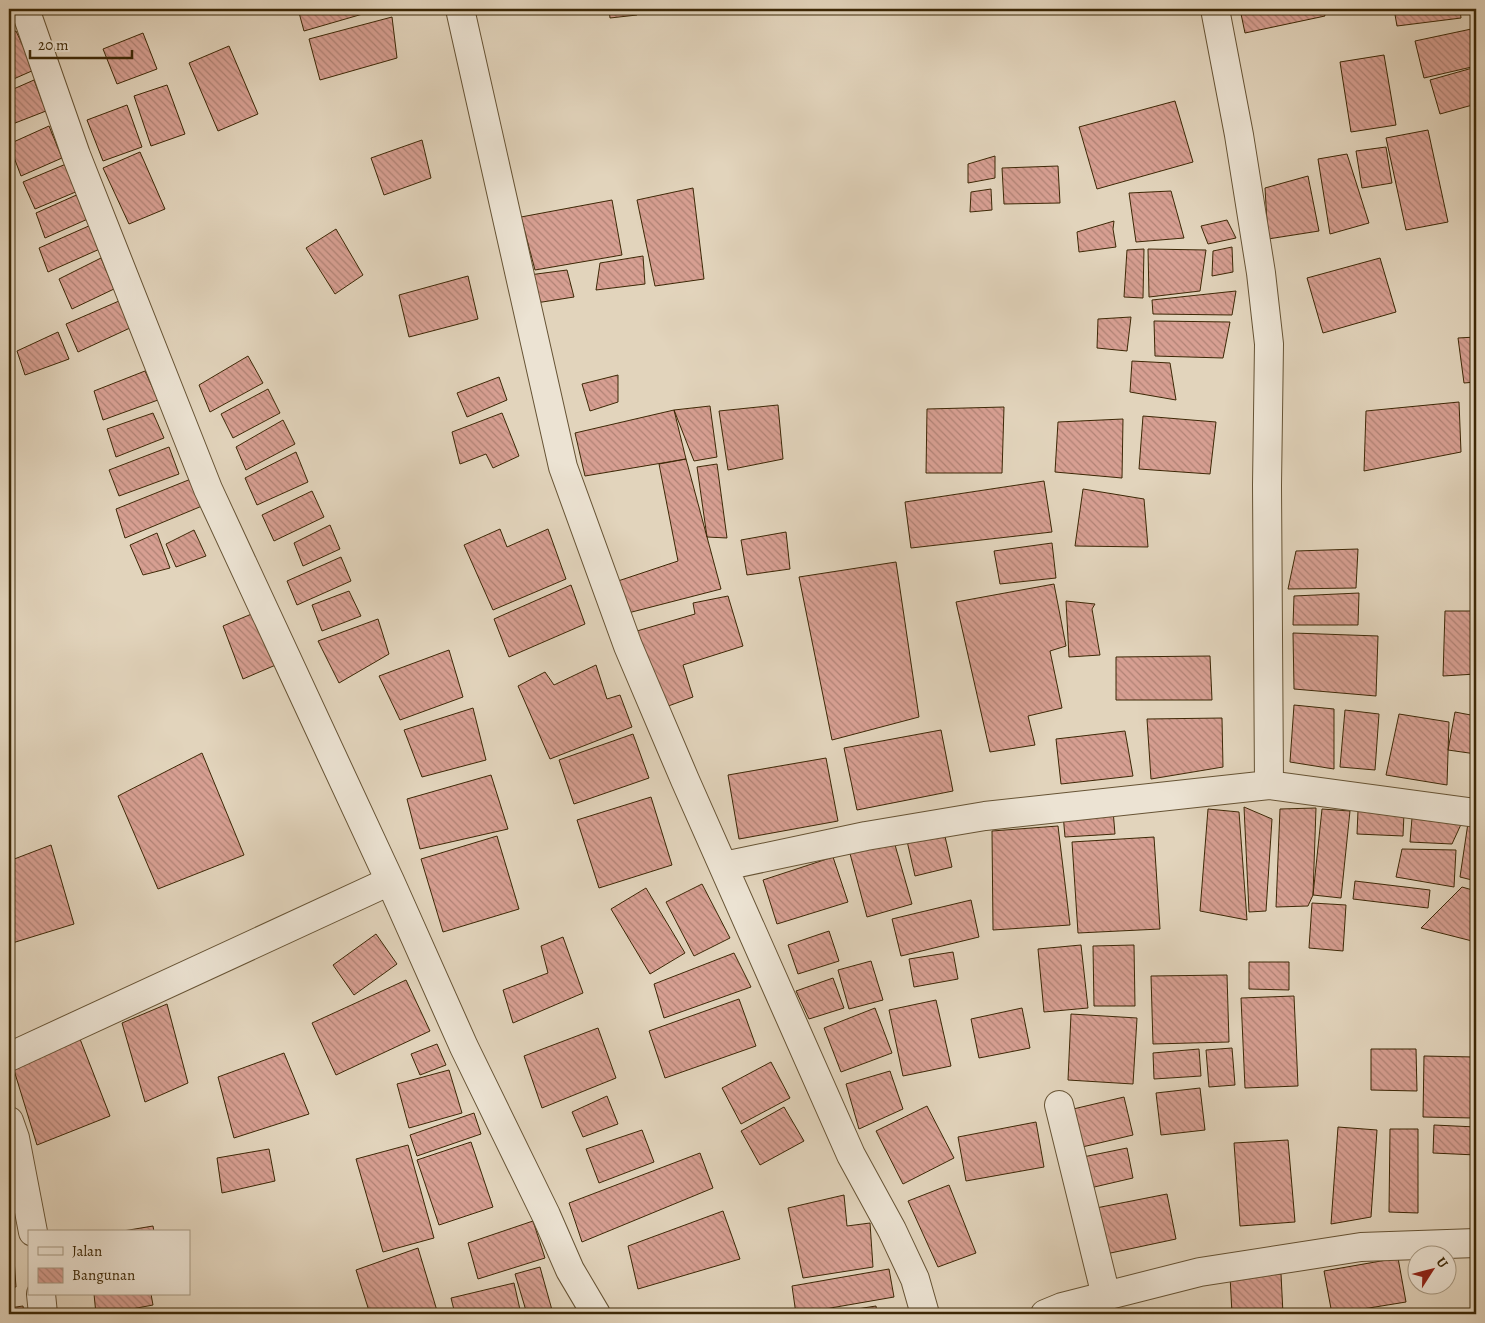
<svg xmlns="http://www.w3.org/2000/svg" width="1485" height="1323" font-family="Alegreya,serif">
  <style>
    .building { fill: url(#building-back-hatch); stroke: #3d2806 }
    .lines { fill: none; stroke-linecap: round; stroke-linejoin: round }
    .minor-casing { stroke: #665334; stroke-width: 30 }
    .minor { stroke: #ece3d3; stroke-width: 28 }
  </style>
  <defs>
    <pattern id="building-back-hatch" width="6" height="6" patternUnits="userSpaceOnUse" patternTransform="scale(1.25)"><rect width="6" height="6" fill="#d79f92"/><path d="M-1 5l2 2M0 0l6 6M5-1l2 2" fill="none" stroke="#b08275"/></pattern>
  </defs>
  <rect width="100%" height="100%" fill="#e2d4bc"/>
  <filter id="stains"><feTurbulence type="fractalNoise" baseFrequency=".004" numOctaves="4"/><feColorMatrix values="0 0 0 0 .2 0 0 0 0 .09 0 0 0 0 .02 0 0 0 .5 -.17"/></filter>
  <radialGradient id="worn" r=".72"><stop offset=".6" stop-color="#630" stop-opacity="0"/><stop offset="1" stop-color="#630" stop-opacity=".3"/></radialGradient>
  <path class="building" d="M298,9H372L373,11L304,31Z
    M609,9H635L637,15L610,18Z
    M1240,9H1323L1325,16L1245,33Z
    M1394,9H1460L1461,18L1397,26Z
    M392,17L397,58L320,80L309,39Z
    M1476,28V66L1424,78L1415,41Z
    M16,31L34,70L9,81V34Z
    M143,33L157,69L117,84L103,49Z
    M229,46L258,114L218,131L189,63Z
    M1384,55L1396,125L1351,132L1340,62Z
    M1476,67V104L1440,114L1430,80Z
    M34,80L46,111L10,125L9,121V91Z
    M167,85L185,134L151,146L134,96Z
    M1175,101L1193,162L1097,189L1079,127Z
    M127,105L142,147L103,161L87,120Z
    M49,126L62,158L21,176L9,144Z
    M1428,130L1448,222L1406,230L1386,138Z
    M422,140L431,178L384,195L371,158Z
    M1386,147L1392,183L1362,188L1356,151Z
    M140,152L165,209L129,224L103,168Z
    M1347,154L1369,223L1330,234L1318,159Z
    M995,156V178L968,183V164Z
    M66,164L78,191L35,209L23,182Z
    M1058,166L1060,203L1004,204L1002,168Z
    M1308,176L1319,231L1268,239L1265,188Z
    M693,188L704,279L655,286L637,200Z
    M991,189L992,210L970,212L971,192Z
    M1171,191L1184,238L1136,242L1129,193Z
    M81,193L90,218L45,238L36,213Z
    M612,200L622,255L535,270L521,217Z
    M1227,220L1236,238L1208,244L1201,226Z
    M1114,221L1113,229L1116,247L1079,252L1077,232Z
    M91,225L102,248L48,272L39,248Z
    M336,229L363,275L335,294L306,248Z
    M1232,247L1233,272L1212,276L1213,251Z
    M1144,249L1143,298L1124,297L1127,250Z
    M1148,249L1206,250L1200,291L1149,297Z
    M643,256L645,284L596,290L600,263Z
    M101,258L114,289L72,309L59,279Z
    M1380,258L1396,312L1323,333L1307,278Z
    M567,270L574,297L536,303L529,275Z
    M468,276L478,319L409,337L399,295Z
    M1236,291L1232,315L1153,314L1152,300Z
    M119,301L130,328L78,352L66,324Z
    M1131,317L1127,351L1097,348L1098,319Z
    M1154,321L1230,322L1223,358L1155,356Z
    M58,332L69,359L25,375L17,351Z
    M1476,337V382L1464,383L1458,338Z
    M248,356L263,383L210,412L199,385Z
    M1132,361L1170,363L1176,400L1130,392Z
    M145,371L158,400L103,420L94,391Z
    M618,375V402L590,411L582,384Z
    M499,377L507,400L467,417L457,393Z
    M268,389L280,413L233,438L221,414Z
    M1459,402L1461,452L1364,471L1366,411Z
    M778,405L783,459L728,470L719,411Z
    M710,406L717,457L694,461L674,410Z
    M1004,407L1002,473H926L927,409Z
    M674,410L686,459L585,476L575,433Z
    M1476,411V442H1475L1474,412Z
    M153,413L164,438L116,457L107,429Z
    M502,413L519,456L493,468L486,454L460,464L452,432Z
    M1143,416L1216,422L1210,474L1139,469Z
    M1123,419L1122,478L1055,472L1058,422Z
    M283,420L295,444L246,470L236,447Z
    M169,447L179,474L119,496L109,470Z
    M296,452L308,482L257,505L245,478Z
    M686,459L721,589L628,613L618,581L678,561L659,464Z
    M717,464L727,538L707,537L697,467Z
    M191,479L202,506L125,538L116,509Z
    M1044,481L1052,532L911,548L905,502Z
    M1083,489L1144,499L1148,547L1075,546Z
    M312,491L324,517L274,541L262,515Z
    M330,525L340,549L303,566L294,543Z
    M500,529L507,547L548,529L566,579L493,610L464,545Z
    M194,530L206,556L176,567L166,544Z
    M786,532L790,569L747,575L741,540Z
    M157,533L170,568L143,575L130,545Z
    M1052,543L1056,578L1000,584L994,551Z
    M1358,549L1356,588L1288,589L1296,551Z
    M341,557L351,581L297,605L287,581Z
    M896,562L919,717L832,740L799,577Z
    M1054,584L1066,646L1050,651L1062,708L1028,716L1035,745L990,752L956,602Z
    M571,585L585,624L509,657L494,619Z
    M349,591L361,616L322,631L312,605Z
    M1359,593L1358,625H1293L1294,596Z
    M728,596L743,646L683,665L693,697L660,709L637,631L695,614L693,603Z
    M1066,601L1095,604L1092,609L1100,655L1069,657Z
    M1445,611H1476V674L1443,676Z
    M254,613L278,664L243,679L223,626Z
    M378,619L389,654L339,683L318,641Z
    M1293,633L1378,636L1376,696L1294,689Z
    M449,650L463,697L400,720L379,676Z
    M1210,656L1212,700H1116V657Z
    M596,665L607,699L620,695L632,727L550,759L518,686L545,672L554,685Z
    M1294,705L1334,709V769L1290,762Z
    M473,708L486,760L422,777L404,730Z
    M1345,710L1379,714L1375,770L1340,767Z
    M1455,712L1476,716V754L1448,750Z
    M1399,714L1449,722L1447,785L1386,775Z
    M1222,718L1223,767L1151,779L1147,719Z
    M941,730L953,791L857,810L844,748Z
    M1125,731L1133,776L1061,784L1056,739Z
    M633,734L649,778L574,804L559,760Z
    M202,753L244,855L158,889L118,796Z
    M826,758L838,821L739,839L728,775Z
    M491,775L508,829L420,849L407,799Z
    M651,797L672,865L599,888L577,820Z
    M1244,807L1272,819L1266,911L1249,912Z
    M1316,808L1313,895L1308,906L1276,907L1280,809Z
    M1208,809L1239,812L1247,920L1200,911Z
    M1322,809L1350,811L1341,898L1313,895Z
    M1113,810L1115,834L1065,837L1063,814Z
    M1358,811L1404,813L1403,836L1357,834Z
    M1412,818L1463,820L1452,844L1410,842Z
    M1468,823L1476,825V881L1460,877Z
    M1058,826L1070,925L993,930L992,831Z
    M944,832L952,867L915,876L907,841Z
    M497,836L519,909L443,932L421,859Z
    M1154,837L1160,929L1078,933L1072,842Z
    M893,838L912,904L867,917L849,850Z
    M51,845L74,924L9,944V861Z
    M1402,849L1456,850L1454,887L1396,877Z
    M833,857L848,902L777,924L763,880Z
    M1355,881L1430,890L1428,908L1353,899Z
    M702,884L730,938L694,956L666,902Z
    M1462,887L1476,891V942L1421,928Z
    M646,888L685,953L650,974L611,909Z
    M971,900L979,937L901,956L892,919Z
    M1312,903L1346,905L1343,951L1309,948Z
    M829,931L839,961L798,974L788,945Z
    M376,934L397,964L354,995L333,965Z
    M563,937L583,993L513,1023L503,990L548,973L541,946Z
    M1081,945L1088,1008L1044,1012L1038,949Z
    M1134,945L1135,1006H1094L1093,946Z
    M953,952L958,979L914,987L909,959Z
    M734,953L751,987L664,1018L654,984Z
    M871,961L883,1000L849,1009L838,970Z
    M1249,962H1289V990L1249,989Z
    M1227,975L1229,1042L1153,1044L1151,976Z
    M833,978L844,1008L809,1019L796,991Z
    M406,980L430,1031L336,1075L312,1023Z
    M1294,996L1298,1086L1245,1088L1241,998Z
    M739,999L756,1046L665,1078L649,1031Z
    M936,1000L951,1066L903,1076L889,1010Z
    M167,1004L188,1083L145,1102L122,1023Z
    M875,1008L892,1053L841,1072L824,1028Z
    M1022,1008L1030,1048L979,1058L971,1019Z
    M1071,1014L1137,1018L1133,1084L1068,1080Z
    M598,1028L616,1078L542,1108L524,1056Z
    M80,1039L110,1116L37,1145L13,1067Z
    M437,1044L446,1065L420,1075L411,1054Z
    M1232,1048L1235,1085L1209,1087L1206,1050Z
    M1199,1049L1201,1076L1154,1079L1153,1053Z
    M1371,1049H1416L1417,1091L1371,1090Z
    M284,1053L309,1114L234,1138L218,1077Z
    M1424,1056L1474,1057L1473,1118L1423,1117Z
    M771,1062L790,1098L741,1124L722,1088Z
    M449,1070L462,1113L409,1128L397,1084Z
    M890,1071L903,1109L859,1129L846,1084Z
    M1200,1088L1205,1130L1161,1135L1156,1093Z
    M607,1096L618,1124L583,1137L572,1112Z
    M1124,1097L1133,1135L1078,1148L1069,1110Z
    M927,1106L954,1158L903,1184L876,1131Z
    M784,1107L804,1141L760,1165L741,1131Z
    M474,1113L481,1134L417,1156L410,1135Z
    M1036,1122L1044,1167L966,1181L958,1137Z
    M1434,1125L1476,1127V1155L1433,1153Z
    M1338,1127L1377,1130L1371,1217L1331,1224Z
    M1390,1129H1418V1213L1389,1212Z
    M642,1130L654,1162L599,1183L586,1149Z
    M1288,1140L1295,1222L1240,1226L1234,1143Z
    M471,1142L493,1207L439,1225L417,1160Z
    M408,1145L434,1238L383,1252L356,1159Z
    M1127,1148L1133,1178L1090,1188L1083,1157Z
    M269,1149L275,1181L222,1193L217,1158Z
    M700,1153L713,1188L582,1242L569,1203Z
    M949,1185L976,1253L938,1267L908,1201Z
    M1167,1194L1176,1239L1106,1254L1096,1208Z
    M844,1195L847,1226L870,1223L873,1267L803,1278L788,1208Z
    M723,1211L740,1259L638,1289L628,1246Z
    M533,1221L545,1258L478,1279L468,1243Z
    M153,1226L154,1232H117Z
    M13,1245L16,1287H9V1246Z
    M418,1248L438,1314H370L356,1270Z
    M1398,1258L1406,1302L1332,1314L1324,1271Z
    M540,1267L552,1310L537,1314H527L515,1274Z
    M889,1269L894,1297L796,1314L792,1286Z
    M1281,1274L1283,1314H1232L1230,1276Z
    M514,1283L521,1314H455L451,1298Z
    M94,1294H151L153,1305L105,1314H96Z
    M23,1306L24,1314H9V1308Z
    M876,1306L877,1314H825Z
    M1174,1309L1175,1314H1116Z"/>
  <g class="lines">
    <g class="minor-casing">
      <path id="minor" d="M25,9L76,155L208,489L390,881L464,1047L546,1215L570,1270L596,1314
        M460,9L563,467L628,646L685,780L851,1155L892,1230L915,1279L925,1314
        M1215,9L1239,135L1261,273L1269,344L1267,485L1269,785
        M724,866L866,836L985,816L1269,785L1476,813
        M9,1057L390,881
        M1059,1105L1106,1296
        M9,1121L15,1138L33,1232
        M41,1294L43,1314
        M1045,1314L1062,1307L1200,1272L1361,1247L1476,1243"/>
    </g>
    <use href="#minor" class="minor"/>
  </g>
  <rect width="1485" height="1323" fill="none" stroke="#e2d4bc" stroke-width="30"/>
  <rect x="10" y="10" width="1465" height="1303" fill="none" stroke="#3d2806" stroke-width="2.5"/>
  <rect x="15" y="15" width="1455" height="1293" fill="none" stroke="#3d2806"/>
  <rect x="28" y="1230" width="162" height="65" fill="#ece3d3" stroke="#a69881"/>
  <rect x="38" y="1247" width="25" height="8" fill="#ece3d3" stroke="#a69881"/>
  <text x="72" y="1256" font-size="15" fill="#3d2806">Jalan</text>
  <rect x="38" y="1268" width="25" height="15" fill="url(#building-back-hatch)" stroke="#a69881"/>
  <text x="72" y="1280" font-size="15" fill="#3d2806">Bangunan</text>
  <g transform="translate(1432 1270) rotate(54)"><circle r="24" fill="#ece3d3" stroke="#a69881"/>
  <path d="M0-4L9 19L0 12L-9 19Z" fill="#8f2418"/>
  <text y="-8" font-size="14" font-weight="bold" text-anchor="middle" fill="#3d2806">U</text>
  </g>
  <path d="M30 50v8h102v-8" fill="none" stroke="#3d2806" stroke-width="2.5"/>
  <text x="38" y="50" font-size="15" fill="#3d2806" stroke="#ece3d3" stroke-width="4" paint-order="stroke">20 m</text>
  <rect width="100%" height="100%" filter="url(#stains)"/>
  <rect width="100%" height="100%" fill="url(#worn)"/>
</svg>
